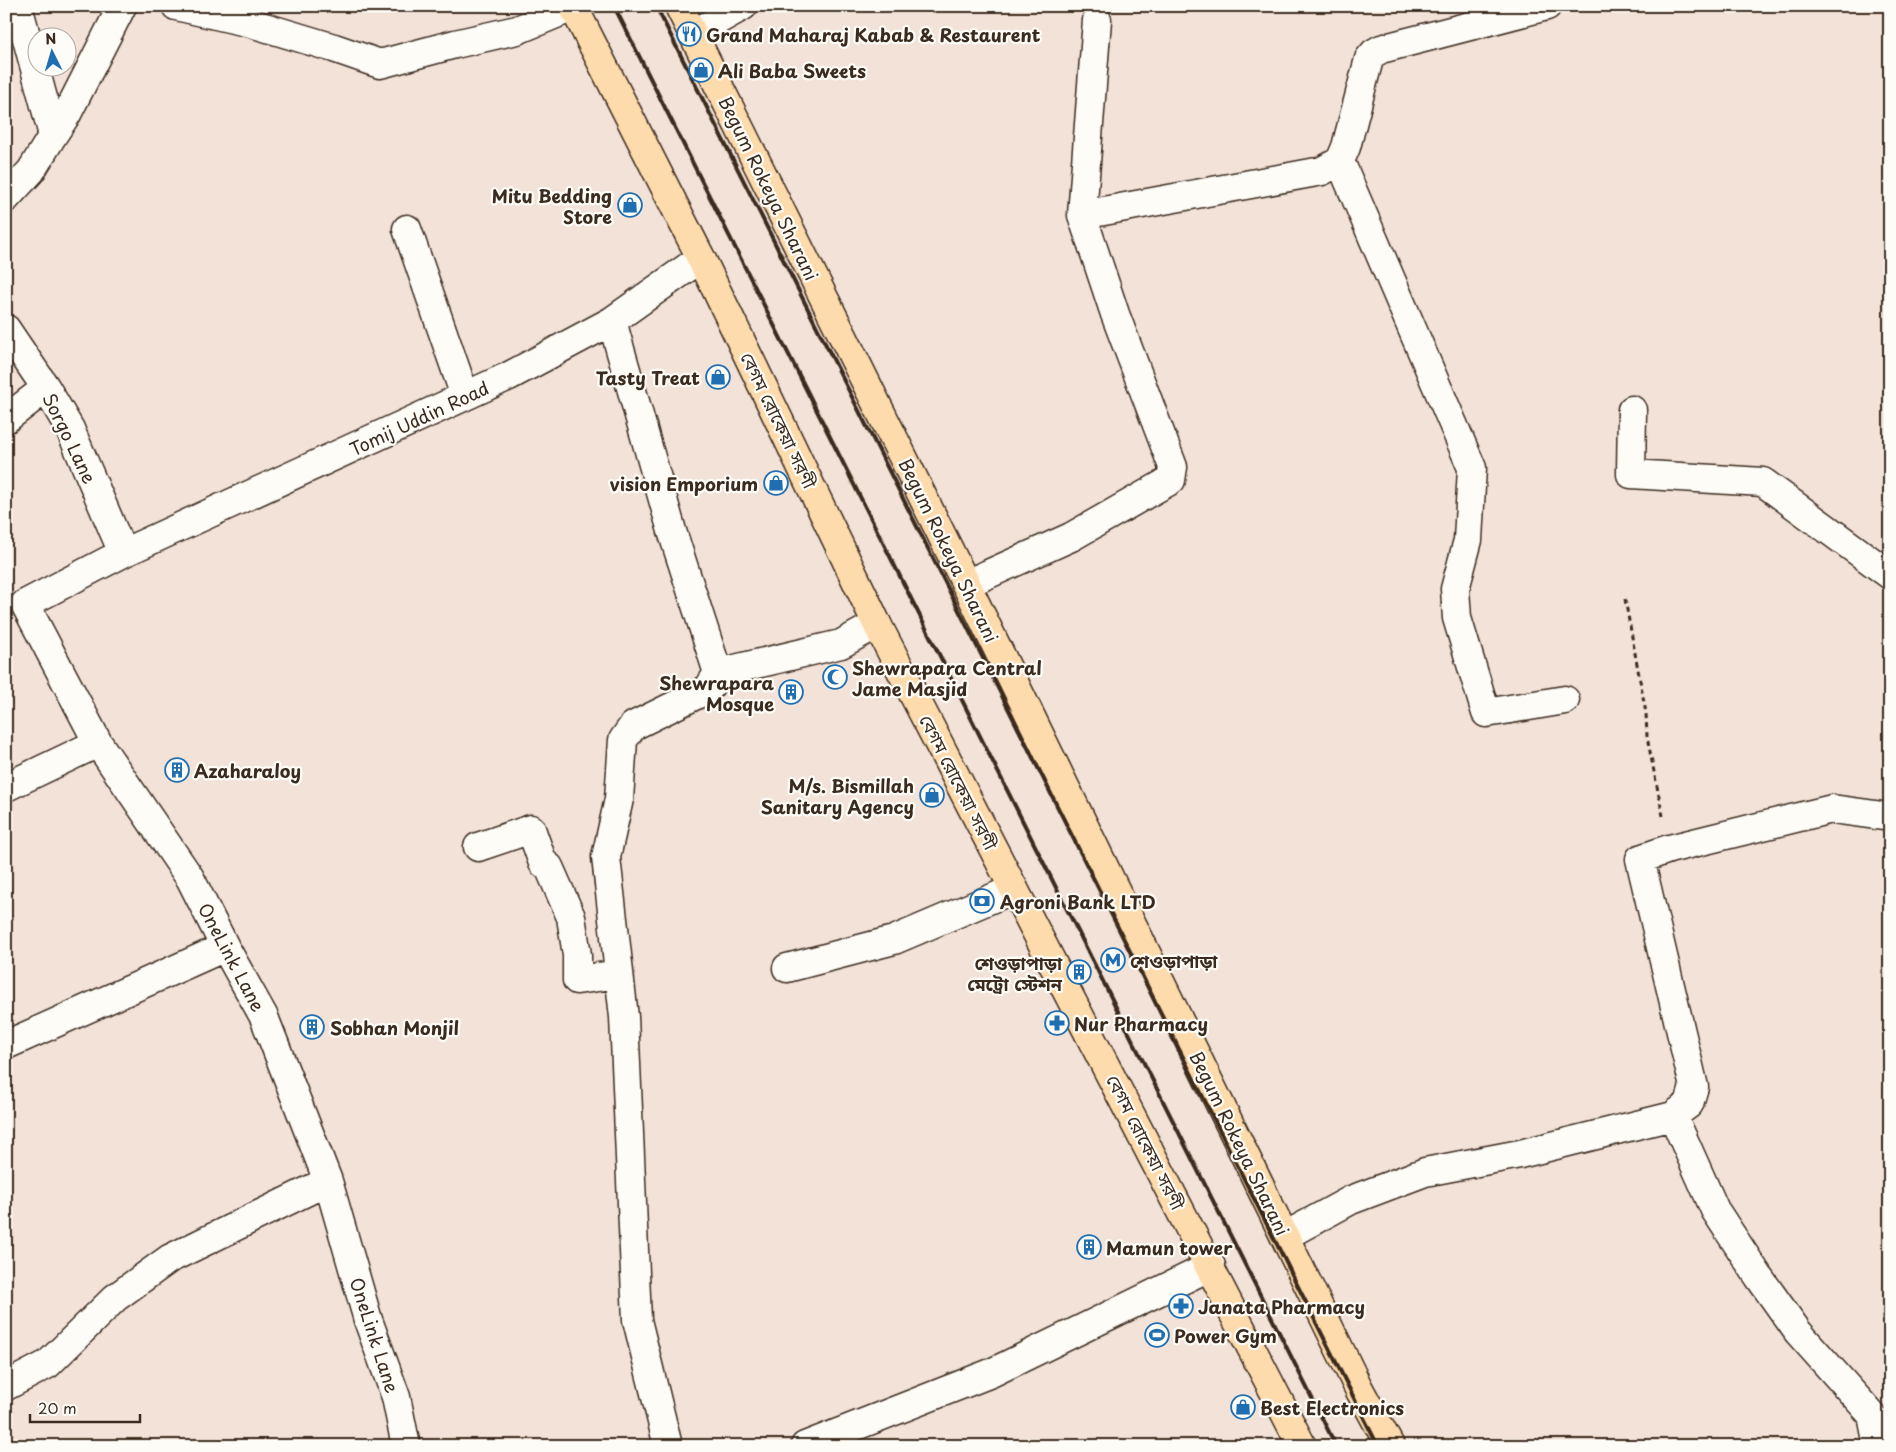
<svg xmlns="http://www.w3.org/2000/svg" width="1896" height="1452" font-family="'Playpen Sans','Noto Sans Bengali',sans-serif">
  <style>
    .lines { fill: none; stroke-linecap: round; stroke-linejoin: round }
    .minor-casing { stroke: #3b2a1e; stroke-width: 31 }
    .primary-casing { stroke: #3b2a1e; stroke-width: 31 }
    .path { stroke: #3b2a1e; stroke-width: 3; stroke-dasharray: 5 4; stroke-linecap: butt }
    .minor { stroke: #fdfcf7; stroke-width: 28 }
    .primary { stroke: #fedbac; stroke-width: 28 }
    .rail { stroke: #3b2a1e; stroke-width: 4 }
    .labels { text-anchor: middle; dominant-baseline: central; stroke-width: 4.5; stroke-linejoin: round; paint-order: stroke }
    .poi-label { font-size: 18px; font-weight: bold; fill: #3b2a1e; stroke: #fdfcf7; text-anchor: start }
    .street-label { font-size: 18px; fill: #3b2a1e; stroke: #fdfcf7 }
  </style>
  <rect width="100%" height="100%" fill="#f2e2d8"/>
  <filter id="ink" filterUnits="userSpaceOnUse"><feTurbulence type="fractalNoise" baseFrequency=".02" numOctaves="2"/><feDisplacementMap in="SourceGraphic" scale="10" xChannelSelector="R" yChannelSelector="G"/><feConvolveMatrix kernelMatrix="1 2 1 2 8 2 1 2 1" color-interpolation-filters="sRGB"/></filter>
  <g filter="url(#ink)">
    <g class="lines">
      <g class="minor-casing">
        <path id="minor" d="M176,6L251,23L334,48L380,64L455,44L517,30L573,7
          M693,34L743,6
          M53,135L67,114L122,6
          M1340,161L1472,468L1468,540L1455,589L1457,618L1486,713L1565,700
          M6,198L31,171L53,135L18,6
          M1082,215L1097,20
          M407,229L465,396
          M612,321L672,531L718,673L841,644L877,624
          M6,329L46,388L70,429L123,553
          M1632,410L1631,474L1763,482L1890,575
          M6,419L46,388
          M966,584L1071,537L1171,480L1173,467L1115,314L1082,215L1322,171L1340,161L1346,147L1369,59L1374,53L1381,49L1547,6
          M6,787L98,743
          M478,847L531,829L543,863L549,867L571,917L577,955V980L619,974
          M787,968L894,940L1014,889
          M6,1045L225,947
          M1673,1116L1715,1210L1759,1277L1798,1332L1872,1415L1878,1446
          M1285,1236L1351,1200L1425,1172L1520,1154L1673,1116L1689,1104L1694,1087L1640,859L1669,849L1832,809L1890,817
          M6,1386L48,1364L115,1298L169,1259L328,1181
          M406,1446L396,1397L368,1320L328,1181L264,1017L225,947L190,878L98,743L25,604L123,553L509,376L612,321L701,258
          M668,1446L637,1320L624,1017L606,857L619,799L623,740L633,726L708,689L718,673
          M805,1446L991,1373L1211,1266"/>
      </g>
      <g class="primary-casing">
        <path id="primary" d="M573,6L701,258L877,624L1302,1446
          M679,6L966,584L1359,1389L1390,1446"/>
      </g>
      <path class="path" d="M1625,599L1646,713L1647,737L1663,816"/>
      <use href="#minor" class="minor"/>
      <use href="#primary" class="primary"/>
      <path class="rail" d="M614,6L1336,1446
        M656,6L1378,1446"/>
    </g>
  </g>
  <defs>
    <g id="restaurant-ring" transform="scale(1.25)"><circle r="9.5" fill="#fdfcf7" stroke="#1f6fb2" stroke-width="1.5"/><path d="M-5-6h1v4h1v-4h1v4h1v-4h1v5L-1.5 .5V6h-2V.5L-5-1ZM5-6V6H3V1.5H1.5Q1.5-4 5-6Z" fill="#1f6fb2"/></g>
    <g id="shop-ring" transform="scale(1.25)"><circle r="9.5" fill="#fdfcf7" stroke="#1f6fb2" stroke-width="1.5"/><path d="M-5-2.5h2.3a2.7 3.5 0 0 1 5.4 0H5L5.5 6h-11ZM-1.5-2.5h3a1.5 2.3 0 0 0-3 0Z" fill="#1f6fb2"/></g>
    <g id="mosque-ring" transform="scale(1.25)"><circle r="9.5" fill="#fdfcf7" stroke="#1f6fb2" stroke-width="1.5"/><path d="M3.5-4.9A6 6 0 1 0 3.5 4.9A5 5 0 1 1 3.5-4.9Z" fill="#1f6fb2"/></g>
    <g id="building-ring" transform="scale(1.25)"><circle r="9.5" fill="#fdfcf7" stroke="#1f6fb2" stroke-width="1.5"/><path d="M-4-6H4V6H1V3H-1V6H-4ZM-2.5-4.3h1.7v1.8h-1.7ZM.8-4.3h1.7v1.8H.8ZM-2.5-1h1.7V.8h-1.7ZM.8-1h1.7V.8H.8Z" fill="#1f6fb2"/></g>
    <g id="bank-ring" transform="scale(1.25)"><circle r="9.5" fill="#fdfcf7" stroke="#1f6fb2" stroke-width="1.5"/><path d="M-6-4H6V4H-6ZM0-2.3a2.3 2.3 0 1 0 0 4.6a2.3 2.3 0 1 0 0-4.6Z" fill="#1f6fb2"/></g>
    <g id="metro-ring" transform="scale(1.25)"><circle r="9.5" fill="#fdfcf7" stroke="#1f6fb2" stroke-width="1.5"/><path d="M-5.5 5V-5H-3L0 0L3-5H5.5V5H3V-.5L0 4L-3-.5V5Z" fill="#1f6fb2"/></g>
    <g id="pharmacy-ring" transform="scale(1.25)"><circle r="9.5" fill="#fdfcf7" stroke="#1f6fb2" stroke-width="1.5"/><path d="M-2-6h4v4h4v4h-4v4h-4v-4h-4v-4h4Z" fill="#1f6fb2"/></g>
    <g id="stadium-ring" transform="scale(1.25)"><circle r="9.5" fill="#fdfcf7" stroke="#1f6fb2" stroke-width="1.5"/><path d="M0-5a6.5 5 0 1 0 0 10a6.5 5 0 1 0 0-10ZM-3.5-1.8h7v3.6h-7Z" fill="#1f6fb2"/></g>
  </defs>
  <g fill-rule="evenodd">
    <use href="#restaurant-ring" x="689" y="34"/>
    <use href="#shop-ring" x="701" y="70"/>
    <use href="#shop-ring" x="630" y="205"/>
    <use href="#shop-ring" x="718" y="377"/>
    <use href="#shop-ring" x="776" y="483"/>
    <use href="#mosque-ring" x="835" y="677"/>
    <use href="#building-ring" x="791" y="692"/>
    <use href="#building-ring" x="177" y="770"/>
    <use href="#shop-ring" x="932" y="795"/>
    <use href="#bank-ring" x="982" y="901"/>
    <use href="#metro-ring" x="1113" y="960"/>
    <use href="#building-ring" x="1079" y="972"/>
    <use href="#pharmacy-ring" x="1057" y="1023"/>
    <use href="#building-ring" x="312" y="1027"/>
    <use href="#building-ring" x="1089" y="1247"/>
    <use href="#pharmacy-ring" x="1181" y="1306"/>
    <use href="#stadium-ring" x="1157" y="1335"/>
    <use href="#shop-ring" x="1243" y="1407"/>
  </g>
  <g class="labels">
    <g class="poi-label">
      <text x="706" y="34">Grand Maharaj Kabab &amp; Restaurent</text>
      <text x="718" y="70">Ali Baba Sweets</text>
      <text x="612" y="195" text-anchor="end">Mitu Bedding<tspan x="612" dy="21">Store</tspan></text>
      <text x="700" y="377" text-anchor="end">Tasty Treat</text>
      <text x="758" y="483" text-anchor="end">vision Emporium</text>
      <text x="852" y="667">Shewrapara Central<tspan x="852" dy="21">Jame Masjid</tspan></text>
      <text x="774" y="682" text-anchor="end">Shewrapara<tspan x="774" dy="21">Mosque</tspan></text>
      <text x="194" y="770">Azaharaloy</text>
      <text x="914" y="785" text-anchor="end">M/s. Bismillah<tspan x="914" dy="21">Sanitary Agency</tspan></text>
      <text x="1000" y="901">Agroni Bank LTD</text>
      <text x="1130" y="960">শেওড়াপাড়া</text>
      <text x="1062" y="962" text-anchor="end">শেওড়াপাড়া<tspan x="1062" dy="21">মেট্রো স্টেশন</tspan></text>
      <text x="1074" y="1023">Nur Pharmacy</text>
      <text x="330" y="1027">Sobhan Monjil</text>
      <text x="1106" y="1247">Mamun tower</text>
      <text x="1198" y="1306">Janata Pharmacy</text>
      <text x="1174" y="1335">Power Gym</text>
      <text x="1260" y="1407">Best Electronics</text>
    </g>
    <g class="street-label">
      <text transform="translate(769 188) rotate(64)">Begum Rokeya Sharani</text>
      <text transform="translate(419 418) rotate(-25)">Tomij Uddin Road</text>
      <text transform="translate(779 420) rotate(64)">বেগম রোকেয়া সরণী</text>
      <text transform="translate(70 438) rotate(64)">Sorgo Lane</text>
      <text transform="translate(949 550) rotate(64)">Begum Rokeya Sharani</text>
      <text transform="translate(959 782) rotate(63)">বেগম রোকেয়া সরণী</text>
      <text transform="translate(232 957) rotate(62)">OneLink Lane</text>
      <text transform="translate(1146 1142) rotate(63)">বেগম রোকেয়া সরণী</text>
      <text transform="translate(1240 1143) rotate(64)">Begum Rokeya Sharani</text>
      <text transform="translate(375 1335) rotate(72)">OneLink Lane</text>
    </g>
  </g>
  <rect width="1896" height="1452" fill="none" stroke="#fdfcf7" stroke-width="25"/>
  <rect x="12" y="12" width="1871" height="1427" fill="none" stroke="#3b2a1e" stroke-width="2" filter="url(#ink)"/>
  <g transform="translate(52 52) rotate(355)"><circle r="24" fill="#fdfcf7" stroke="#afa8a0"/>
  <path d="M0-4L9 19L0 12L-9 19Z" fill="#1f6fb2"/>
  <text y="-8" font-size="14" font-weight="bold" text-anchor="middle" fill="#3b2a1e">N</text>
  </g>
  <path d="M30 1414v8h110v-8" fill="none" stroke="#3b2a1e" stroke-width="2.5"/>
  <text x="38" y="1414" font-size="15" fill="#3b2a1e" stroke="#fdfcf7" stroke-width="4" paint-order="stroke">20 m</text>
</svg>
